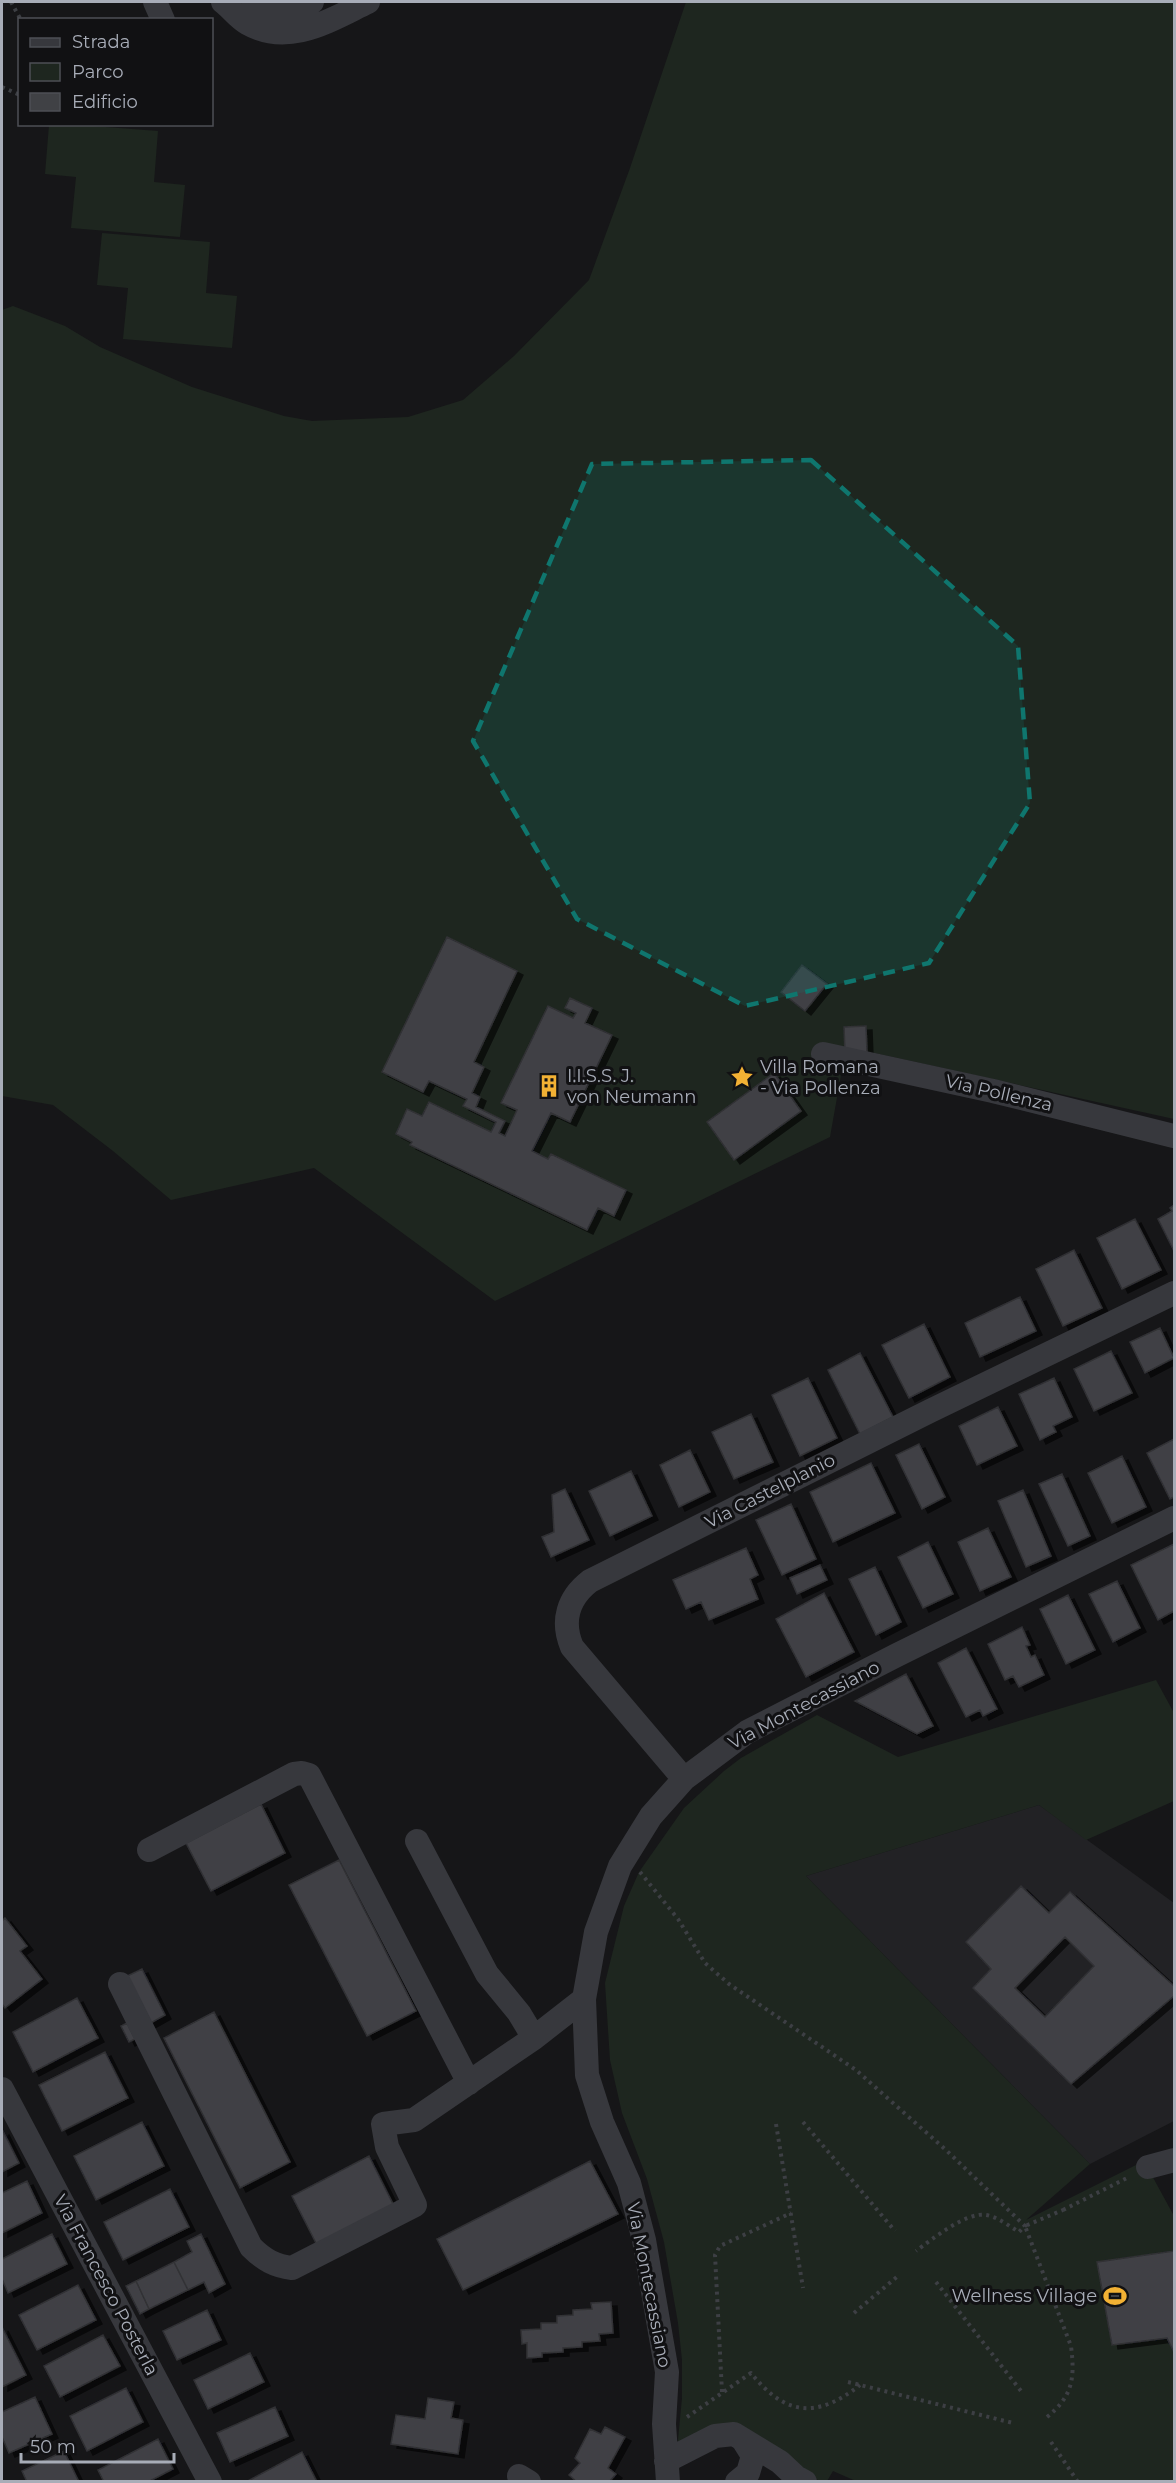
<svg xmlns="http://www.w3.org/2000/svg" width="1176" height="2483" font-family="Montserrat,sans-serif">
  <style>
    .built { fill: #222225 }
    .green { fill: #1e261f }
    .building { fill: #404145; stroke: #303034; stroke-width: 1.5; fill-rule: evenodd; filter: url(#shadow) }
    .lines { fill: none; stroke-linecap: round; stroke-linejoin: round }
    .path { stroke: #3d3f44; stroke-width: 4; stroke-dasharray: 3 4.5; stroke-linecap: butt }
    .minor { stroke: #37383d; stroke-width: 24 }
    .marked { fill: #0f766e; fill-opacity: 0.2; stroke: #0f766e; stroke-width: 4.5; stroke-dasharray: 12 8; stroke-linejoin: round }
    .labels { text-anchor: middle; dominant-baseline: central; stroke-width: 6; stroke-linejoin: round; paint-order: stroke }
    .poi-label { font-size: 18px; fill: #a8adb8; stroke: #111113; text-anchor: start }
    .street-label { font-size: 18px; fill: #a8adb8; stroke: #111113 }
  </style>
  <defs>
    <filter id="shadow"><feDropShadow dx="6" dy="4" stdDeviation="0" flood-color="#0009"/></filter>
  </defs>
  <rect width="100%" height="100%" fill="#161618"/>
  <path class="built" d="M1039,1805L1174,1903V2121L1090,2164L806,1876Z"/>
  <path class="green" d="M686,2H1174V1119L870,1052L841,1075L830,1137L495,1301L314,1168L171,1200L113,1151L53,1105L2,1096V310L13,306L65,326L100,347L192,387L284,416L312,421L408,417L463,400L514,356L589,280L630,168Z
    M49,125H80L158,131L154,182L185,185L180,237L71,228L76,177L45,174Z
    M102,233L210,242L206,293L237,296L232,348L123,339L128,288L97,285Z
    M1156,1680L1174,1713V1801L1086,1840L1039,1805L806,1876L1090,2164L1026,2220L1144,2161L1174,2216V2481L858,2482L833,2471L827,2481C803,2481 769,2450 749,2435L677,2450L682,2398V2360L678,2323L664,2242L647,2179L622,2113L610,2060L605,1983L624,1906L639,1872L684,1808L724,1771L741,1758L817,1715L898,1757Z"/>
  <path class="building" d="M447,937L517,971L474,1062L484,1067L472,1093L480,1097L476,1107L505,1121L499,1133L505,1136L517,1110L501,1103L548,1006L573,1018L576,1013L565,1008L570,998L592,1008L585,1023L612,1035L570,1122L551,1113L532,1151L548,1159L551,1154L626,1190L614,1216L598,1208L587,1230L410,1145L412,1142L396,1134L407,1109L422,1116L429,1102L491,1132L496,1122L463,1106L467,1099L429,1081L423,1092L382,1072Z
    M802,965L827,984L805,1011L781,992Z
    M866,1026L867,1052L845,1053L844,1027Z
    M774,1073L801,1111L734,1160L707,1122Z
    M1174,1205V1251L1158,1219L1172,1211L1170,1208Z
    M1135,1219L1161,1270L1122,1289L1097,1238Z
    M1074,1250L1102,1308L1063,1326L1036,1269Z
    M1020,1297L1036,1331L980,1357L965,1323Z
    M924,1324L950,1377L909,1398L882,1345Z
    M1160,1328L1174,1358L1145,1373L1130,1342Z
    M1111,1351L1132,1393L1094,1411L1074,1369Z
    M860,1353L893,1417L860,1434L828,1370Z
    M808,1378L837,1438L800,1456L772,1395Z
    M1054,1378L1072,1417L1053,1426L1056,1432L1040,1440L1019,1394Z
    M998,1407L1017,1446L977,1465L959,1426Z
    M751,1414L773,1462L734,1479L712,1432Z
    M1174,1439V1497L1170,1499L1147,1453Z
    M919,1444L945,1497L922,1509L896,1455Z
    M690,1450L710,1492L679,1507L660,1465Z
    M1122,1456L1146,1507L1112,1523L1088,1473Z
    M871,1463L895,1513L833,1542L810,1492Z
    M631,1471L652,1516L610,1536L589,1491Z
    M1062,1474L1090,1536L1068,1546L1039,1484Z
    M565,1489L589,1540L551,1557L542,1537L554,1532L552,1495Z
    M1023,1490L1051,1556L1026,1567L998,1501Z
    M791,1504L816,1559L782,1575L756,1520Z
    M988,1528L1011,1577L980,1591L958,1542Z
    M928,1542L953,1594L923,1608L898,1557Z
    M1174,1544V1611L1158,1620L1131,1565Z
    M746,1548L758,1575L750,1579L758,1599L709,1620L701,1602L686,1609L673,1580Z
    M820,1565L827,1580L797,1594L790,1578Z
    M875,1567L901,1622L876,1635L849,1579Z
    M1117,1581L1140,1628L1113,1642L1089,1594Z
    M824,1593L854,1652L806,1677L776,1619Z
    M1068,1595L1095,1650L1066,1664L1040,1609Z
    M1022,1627L1030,1645L1026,1646L1031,1657L1035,1655L1044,1675L1019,1687L1013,1676L1005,1680L988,1644Z
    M966,1648L997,1709L983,1716L980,1710L966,1717L938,1663Z
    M906,1674L933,1726L917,1734L855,1701Z
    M261,1804L285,1853L211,1891L186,1843Z
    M339,1860L416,2011L367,2036L289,1885Z
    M1021,1886L1049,1913L1070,1892L1174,1986V1996L1071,2084L973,1988L991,1969L966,1942ZM1065,1937L1094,1966L1045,2017L1015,1988Z
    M5,1918L27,1946L20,1951L42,1979L5,2008L2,2004V1921Z
    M142,1969L165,2015L149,2024L125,1977Z
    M77,1998L98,2038L33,2072L13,2032Z
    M214,2012L290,2162L240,2188L164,2038Z
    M127,2023L135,2039L129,2042L121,2026Z
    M105,2052L128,2098L62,2131L39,2085Z
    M142,2122L164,2166L96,2200L74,2156Z
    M3,2131L19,2163L2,2172V2132Z
    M369,2156L394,2206L317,2245L292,2196Z
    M590,2161L618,2214L463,2290L437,2239Z
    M27,2181L42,2213L2,2233V2193Z
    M170,2189L189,2227L123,2260L104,2222Z
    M52,2234L67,2264L8,2293L2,2279V2259Z
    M201,2234L225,2284L209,2293L204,2282L188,2290L174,2262L192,2252L187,2241Z
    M1174,2251V2352L1167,2338L1112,2345L1097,2262Z
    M174,2262L188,2290L149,2309L136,2281Z
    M136,2281L149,2309L140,2314L126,2286Z
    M78,2285L96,2320L37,2350L19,2315Z
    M611,2302L613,2333L599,2334L600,2341L582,2342V2347L563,2348V2352L542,2353V2357L527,2358V2343L522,2344L521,2330L541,2329V2323H557V2316L573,2315V2310L592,2309L591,2303Z
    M207,2310L221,2340L177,2360L163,2331Z
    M2,2327L26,2375L2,2387Z
    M103,2335L120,2366L60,2397L44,2366Z
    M250,2353L264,2382L208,2409L194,2380Z
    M126,2388L143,2422L87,2451L70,2416Z
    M35,2397L52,2434L9,2453L2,2437V2412Z
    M428,2398L454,2402L451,2418L463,2420L458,2454L391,2444L396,2415L425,2419Z
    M275,2407L288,2436L230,2462L217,2433Z
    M605,2427L625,2437L608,2468L616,2474L609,2482H577L569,2475L580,2463L575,2458L590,2429L601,2434Z
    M158,2439L173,2469L148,2482H104L98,2470Z
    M64,2451L79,2482H27L22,2471Z
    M302,2452L317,2482H246Z"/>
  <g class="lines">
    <path class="path" d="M11,2L21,20
      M2,87L20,95
      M640,1872L678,1919L705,1963L729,1984L856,2070L947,2151L1025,2226L1019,2232C1009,2226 998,2217 986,2215C967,2211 931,2240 916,2251
      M803,2122L895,2231
      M776,2124L803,2288
      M1063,2210L1129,2177
      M936,2282L1021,2391
      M854,2313L898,2276
      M848,2382L1013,2423
      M722,2392L715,2255L720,2246L791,2213
      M687,2417L751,2373C785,2416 817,2419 860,2385
      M1047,2417C1073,2396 1075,2378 1071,2346L1025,2226L1063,2210
      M1051,2442L1078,2482"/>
    <path class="minor" d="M155,2L163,20
      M223,2C231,8 238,18 247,23C289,47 330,20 368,2
      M254,2C278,17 286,12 312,2
      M823,1054L993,1091L1174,1136
      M684,1779L572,1647C561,1621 568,1598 590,1581L930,1411L1174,1293
      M417,1841L487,1974L519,2013L534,2038
      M149,1850L294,1774L302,1773L309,1775L469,2083
      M120,1984L251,2247C264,2260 275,2266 292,2268L415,2205L387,2147L383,2124L414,2120L534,2038L584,1999
      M2,2089L210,2482
      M1148,2167L1174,2160
      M666,2461L715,2436L734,2434L780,2462L796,2477L805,2482
      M519,2476L529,2482
      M668,2482L664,2424L667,2372L644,2240L629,2183L602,2122L587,2075L584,1999L596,1932L620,1866L651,1816L684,1779L747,1732L897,1655L1174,1518
      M737,2482L748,2473L753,2456L743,2440"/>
  </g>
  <path class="marked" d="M811,460L1018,646L1030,803L929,963L745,1006L577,919L473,741L592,464Z"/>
  <defs>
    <g id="sight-bare" transform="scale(1.8)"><path d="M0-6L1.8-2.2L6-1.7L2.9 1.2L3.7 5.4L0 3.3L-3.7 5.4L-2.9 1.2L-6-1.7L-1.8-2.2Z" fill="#f2b134" stroke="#111113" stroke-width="2.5" paint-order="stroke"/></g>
    <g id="building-bare" transform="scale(1.8)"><path d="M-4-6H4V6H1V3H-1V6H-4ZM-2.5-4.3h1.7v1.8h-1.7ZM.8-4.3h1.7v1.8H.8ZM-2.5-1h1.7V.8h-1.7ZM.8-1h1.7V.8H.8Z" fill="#f2b134" stroke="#111113" stroke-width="2.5" paint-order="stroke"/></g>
    <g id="stadium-bare" transform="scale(1.8)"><path d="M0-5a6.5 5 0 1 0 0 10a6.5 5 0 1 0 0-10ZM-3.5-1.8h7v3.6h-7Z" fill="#f2b134" stroke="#111113" stroke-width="2.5" paint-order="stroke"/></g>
  </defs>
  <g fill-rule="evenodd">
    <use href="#sight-bare" x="742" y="1077"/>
    <use href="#building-bare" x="549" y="1086"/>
    <use href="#stadium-bare" x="1115" y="2296"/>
  </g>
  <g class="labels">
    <g class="poi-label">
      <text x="760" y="1067">Villa Romana<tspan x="760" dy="21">- Via Pollenza</tspan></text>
      <text x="567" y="1076">I.I.S.S. J.<tspan x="567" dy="21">von Neumann</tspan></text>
      <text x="1097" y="2296" text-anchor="end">Wellness Village</text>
    </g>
    <g class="street-label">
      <text transform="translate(999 1093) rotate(13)">Via Pollenza</text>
      <text transform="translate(770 1491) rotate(-27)">Via Castelplanio</text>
      <text transform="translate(804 1705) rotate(-28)">Via Montecassiano</text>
      <text transform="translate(106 2285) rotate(62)">Via Francesco Posterla</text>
      <text transform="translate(649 2285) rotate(79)">Via Montecassiano</text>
    </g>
  </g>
  <rect width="1176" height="2483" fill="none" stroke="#a8adb8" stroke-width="6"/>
  <rect x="18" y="18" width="195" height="108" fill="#111113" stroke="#4d4f55" stroke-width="1.5"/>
  <rect x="30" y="38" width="30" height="9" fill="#37383d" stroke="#4d4f55" stroke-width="1.5"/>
  <text x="72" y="48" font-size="18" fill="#a8adb8">Strada</text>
  <rect x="30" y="63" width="30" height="18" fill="#1e261f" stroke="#4d4f55" stroke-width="1.5"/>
  <text x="72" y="78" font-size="18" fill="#a8adb8">Parco</text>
  <rect x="30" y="93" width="30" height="18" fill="#404145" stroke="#4d4f55" stroke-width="1.5"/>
  <text x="72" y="108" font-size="18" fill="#a8adb8">Edificio</text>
  <path d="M21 2453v9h153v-9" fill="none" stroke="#a8adb8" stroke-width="3"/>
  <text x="30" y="2453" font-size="18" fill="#a8adb8" stroke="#111113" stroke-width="4.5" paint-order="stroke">50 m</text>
</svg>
